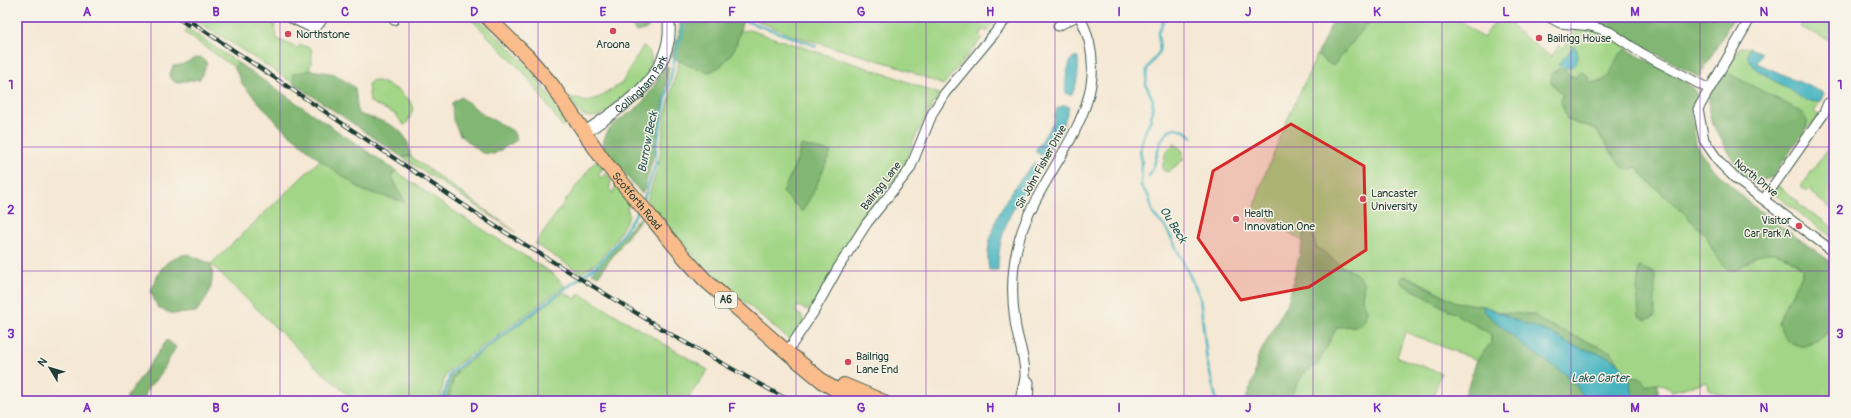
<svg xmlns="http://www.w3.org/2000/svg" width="1851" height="418" font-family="Pangolin,sans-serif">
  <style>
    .green { fill: #a2d686; stroke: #608a5d }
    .forest { fill: #81b773; stroke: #507a54 }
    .water { fill: #47b5c1; stroke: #33797a }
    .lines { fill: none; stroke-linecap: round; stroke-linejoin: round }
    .stream { stroke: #47b5c1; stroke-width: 2.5 }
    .minor-casing { stroke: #3f574c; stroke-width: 11 }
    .tertiary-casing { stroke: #3f574c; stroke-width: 13 }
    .primary-casing { stroke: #3f574c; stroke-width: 16 }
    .minor { stroke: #fff; stroke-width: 9 }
    .tertiary { stroke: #fff; stroke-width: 11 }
    .primary { stroke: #f9bc8a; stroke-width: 14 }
    .rail-casing { stroke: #1f3d34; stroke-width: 4 }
    .rail { stroke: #f7f3e8; stroke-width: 2.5; stroke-dasharray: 8; stroke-linecap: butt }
    .marked { fill: #d62828; fill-opacity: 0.2; stroke: #d62828; stroke-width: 3; stroke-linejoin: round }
    .grid { fill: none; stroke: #7b2cbf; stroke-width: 1; stroke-opacity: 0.55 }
    .poi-dot { fill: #d1495b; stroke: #f7f3e8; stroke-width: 1.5 }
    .labels { text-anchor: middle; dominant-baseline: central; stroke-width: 3; stroke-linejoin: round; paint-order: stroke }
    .shield { fill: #f7f3e8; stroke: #60746a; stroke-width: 1 }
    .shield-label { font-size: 10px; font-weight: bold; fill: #1f3d34 }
    .poi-label { font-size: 11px; fill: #1f3d34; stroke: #f7f3e8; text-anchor: start }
    .street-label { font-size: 11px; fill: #1f3d34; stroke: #f7f3e8 }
    .water-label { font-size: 12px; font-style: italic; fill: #295b57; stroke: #f7f3e8 }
    .neatline { fill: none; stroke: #7b2cbf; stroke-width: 1.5 }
    .grid-label { font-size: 13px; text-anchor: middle; font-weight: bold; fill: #7b2cbf }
  </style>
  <rect width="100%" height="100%" fill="#f7f3e8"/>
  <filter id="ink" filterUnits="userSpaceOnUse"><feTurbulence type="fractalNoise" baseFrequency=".025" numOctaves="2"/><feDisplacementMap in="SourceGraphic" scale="8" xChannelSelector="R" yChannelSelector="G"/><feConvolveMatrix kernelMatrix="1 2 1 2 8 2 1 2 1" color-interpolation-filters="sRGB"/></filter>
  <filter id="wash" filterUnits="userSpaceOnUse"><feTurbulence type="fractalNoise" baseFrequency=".012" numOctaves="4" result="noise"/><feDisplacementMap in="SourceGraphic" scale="16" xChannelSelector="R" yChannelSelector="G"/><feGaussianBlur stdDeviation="0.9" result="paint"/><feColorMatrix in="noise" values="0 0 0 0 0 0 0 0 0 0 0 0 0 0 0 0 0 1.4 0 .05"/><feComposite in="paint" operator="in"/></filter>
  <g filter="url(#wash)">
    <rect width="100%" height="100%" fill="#f5e8d4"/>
    <path class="green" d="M195,17H271L274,22L277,39L297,48L300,45L311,48L312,59L309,71L294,74L295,84L194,19Z
      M469,17H477L515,53L533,73L567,119V124L562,126L525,74Z
      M748,17H999L987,31L983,30L979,35L982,38L943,85L894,65L794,36Z
      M1373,17H1455L1483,38L1499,17H1507L1513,22L1511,26L1551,57L1560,45L1563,48L1570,39L1577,24L1610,32L1628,49C1619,63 1610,85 1590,82L1587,75L1581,72L1576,77L1570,76L1550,81L1562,94C1560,106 1567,121 1579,124C1585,126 1592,125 1596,130C1606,144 1614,158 1627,170L1637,167L1650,183L1683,212L1707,237L1715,254L1747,264C1751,261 1754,257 1758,255C1773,248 1792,258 1802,269V276L1779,324C1781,328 1783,335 1786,338C1800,357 1821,338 1834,328V401H1727L1725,397L1710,390L1707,382L1672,391C1663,384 1657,381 1646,386L1641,378L1629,377L1611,352L1547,324L1533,314L1502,313L1484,306L1456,302L1417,281L1401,283L1491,334V343L1477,360L1405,332L1397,357L1441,373L1432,401H1289L1296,386L1305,372L1317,365L1337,327L1358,326L1367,310L1362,298L1364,283C1353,268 1351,273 1339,264C1331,258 1324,252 1315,247L1313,233L1305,231L1303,241L1254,211L1261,185L1282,132L1317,55L1333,66Z
      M1804,17H1834V42L1800,27Z
      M187,28L238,63L234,67L185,33Z
      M749,30L892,76L939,94L915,137L903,168L862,221L811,309H804L798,306L795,312L802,316L804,323L792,338L788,339L699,262L647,201L659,163L665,117L679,61L709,71C729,63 735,51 740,31Z
      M643,46C675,64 607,129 583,115C577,111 573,104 570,98H578L585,102L600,97L622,83Z
      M1740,47L1750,48C1745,59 1754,68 1763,74H1767V77L1789,89L1806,101L1820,102L1814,112L1820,116L1806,129L1807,121L1723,76Z
      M373,80C390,84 406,92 414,108L407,123L404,125L395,114L370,102L368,84Z
      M1833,142H1834V211L1811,193L1812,191L1809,189L1807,191L1801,186Z
      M1175,144L1183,151V160L1168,172L1164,171L1162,169L1166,151L1172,145Z
      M410,156L516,232L402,157Z
      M320,160L364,191L405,202L391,175L396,171L441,203L553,274L565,286L448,371L444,379L440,401H355L312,363L211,264Z
      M596,160L603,169L598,174L601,178L606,173L611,180L610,189L613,194L616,184L632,204L627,206L629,216L615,241L598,262L581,273L535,244L566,200Z
      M1777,185L1799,202L1798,204L1833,227L1834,239L1776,195L1774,190Z
      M563,292L576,299L579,293L708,370L686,401H448L453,380L458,370Z"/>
    <path class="forest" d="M625,17H652L654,20C649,28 645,31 636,32Z
      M680,17H744L735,48L721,66L709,72L692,67L671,57L680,30Z
      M1335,17H1373L1333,66L1317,55Z
      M1579,17H1734L1699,77L1610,28Z
      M1628,49C1650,66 1681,71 1697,94L1691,109L1696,144L1713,169L1753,206L1834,264V328C1821,338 1800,357 1786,338C1783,335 1781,328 1779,324L1784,308L1802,276V269C1792,257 1774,249 1759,255C1747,259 1743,271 1729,271L1715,254L1707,237L1683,212L1650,183L1637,167L1627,170L1618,162L1596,129L1588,126L1577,124L1567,119L1561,102L1562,94L1550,81L1552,73L1558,69L1565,70L1570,76L1575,77L1581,72L1587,75L1590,82C1619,86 1607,56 1628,49Z
      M201,57L207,63L200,79C191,81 184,80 176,83L169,77L173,66C187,65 189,59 201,57Z
      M238,63L396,171L391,175L405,202L364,191L320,160L282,128L253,96L243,85L234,67Z
      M666,66L669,67C662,109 657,153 642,194L603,147C604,122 628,118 642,103C651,92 658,78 666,66Z
      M311,70L335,74L355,88L358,114C382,121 410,126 410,156L402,157L295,84L293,74Z
      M1730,74L1802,112L1807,121L1806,129L1772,177C1766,179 1760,183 1754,182C1740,178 1734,160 1727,149C1722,140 1716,131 1712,122C1704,104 1710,79 1730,74Z
      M461,97L484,115L513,131L517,140L494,154L482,153L460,135L453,120L452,103Z
      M801,145L831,152L813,193L802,212L783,192L798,158Z
      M642,217L598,276L592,273L637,220Z
      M1305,231L1313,233L1316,247C1324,252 1331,258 1339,264C1351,273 1353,268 1364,283L1362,298L1367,310L1365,320L1358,326L1337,327L1317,365L1305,372L1296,386L1289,401H1245L1254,378L1257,359L1289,299Z
      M188,254L211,264C215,286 209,295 196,312L173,314L158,308L151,292C159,270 163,259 188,254Z
      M1639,267L1655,273V316L1646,320L1639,316L1637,291Z
      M1406,276L1456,302L1484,306L1483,310C1498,323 1512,337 1527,348C1551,366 1572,373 1586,401H1463L1477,360L1491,343V334L1401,283V278Z
      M1502,313L1533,314L1547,324L1611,352L1618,362L1604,355L1571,345L1551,333L1512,319Z
      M167,340L176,347L160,375L148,388L143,401H126L131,391Z
      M458,370L453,380L448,401H442C445,389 447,376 458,370Z
      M1629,377L1641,378L1646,386L1654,383H1658V401H1637L1632,391Z"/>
    <path class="water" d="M1574,46C1581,54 1578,64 1569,68L1561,67L1558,65Z
      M1750,48L1761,53L1757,63L1824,93L1820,102L1806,101L1789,89L1767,77V74H1763C1753,67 1744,60 1750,48Z
      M1073,57L1078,58C1079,72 1078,82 1072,94H1066C1064,84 1067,65 1073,57Z
      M1065,105L1069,107C1064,125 1057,145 1041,156L1035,151L1054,121L1057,108Z
      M1035,162L1039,167C1017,202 998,226 998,270H989C982,231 1010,190 1035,162Z
      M1484,306L1513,319L1551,333L1571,345L1604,355L1618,362L1629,377L1632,391L1637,401H1586C1572,373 1551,366 1527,348C1512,337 1498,323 1483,310Z"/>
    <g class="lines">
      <path class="stream" d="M735,17L816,46
        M1165,17L1158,33L1160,51L1147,69L1146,85L1153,100L1152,109L1151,119L1143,136L1140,149L1142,163L1141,186L1149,197L1153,214L1166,228L1173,241L1200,297L1207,361L1216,398L1214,401
        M1149,176C1160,160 1154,137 1175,128L1187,132L1192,137
        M643,201L656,163V149L664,108L677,48L683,31V17
        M443,401L450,373L599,264L617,243L639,209"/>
    </g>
  </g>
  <g filter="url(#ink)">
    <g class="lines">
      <g class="minor-casing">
        <path id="minor" d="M289,17L310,27L318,25L324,17
          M392,17L394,20
          M1549,17L1560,23L1591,26L1610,32L1641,53L1709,89
          M1751,17L1698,109L1704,140L1720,163L1737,180L1834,252
          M1058,26L1075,17
          M1764,199L1823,115L1828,103L1834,106
          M787,352L813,313L838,268L867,223L910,169L933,112L945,93L1008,17
          M1026,379L1029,382L1028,401
          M1020,401C1021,394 1024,385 1025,377C1026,358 1017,340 1015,321C1011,294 1012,264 1020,237C1043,162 1123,103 1080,17"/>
      </g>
      <g class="tertiary-casing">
        <g id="tertiary">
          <path id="s1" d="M584,133C618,109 659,86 668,42C670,34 669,25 669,17"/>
        </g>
      </g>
      <g class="primary-casing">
        <g id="primary">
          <path id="s2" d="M487,17L528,57L552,85L604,161L684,257L705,280L787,352L826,384L856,401"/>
          <path d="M844,385L882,401"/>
        </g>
      </g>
      <use href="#minor" class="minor"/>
      <use href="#tertiary" class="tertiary"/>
      <use href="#primary" class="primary"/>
      <g class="rail-casing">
        <path id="rail" d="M176,17L188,25
          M184,17L498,228L677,338L790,401"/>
      </g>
      <use href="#rail" class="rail"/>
    </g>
  </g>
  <path class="marked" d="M1291,124L1364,166L1366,250L1309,287L1241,300L1198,238L1213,171Z"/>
  <path class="grid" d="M151,17V401M280,17V401M409,17V401M538,17V401M667,17V401M796,17V401M926,17V401M1055,17V401M1184,17V401M1313,17V401M1442,17V401M1571,17V401M1700,17V401M17,147H1834M17,271H1834"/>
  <g class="poi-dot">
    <circle cx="613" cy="31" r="4"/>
    <circle cx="288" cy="34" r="4"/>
    <circle cx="1539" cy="38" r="4"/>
    <circle cx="1363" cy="199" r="4"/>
    <circle cx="1236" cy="219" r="4"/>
    <circle cx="1799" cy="226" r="4"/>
    <circle cx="848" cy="362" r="4"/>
  </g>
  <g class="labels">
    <rect class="shield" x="715" y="292" width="22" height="16" rx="3"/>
    <g class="shield-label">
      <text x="726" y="300">A6</text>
    </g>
    <g class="poi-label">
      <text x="296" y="34">Northstone</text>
      <text x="1547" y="38">Bailrigg House</text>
      <text x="613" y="44" text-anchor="middle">Aroona</text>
      <text x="1371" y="193">Lancaster<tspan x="1371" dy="13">University</tspan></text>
      <text x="1244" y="213">Health<tspan x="1244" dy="13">Innovation One</tspan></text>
      <text x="1791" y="220" text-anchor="end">Visitor<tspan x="1791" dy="13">Car Park A</tspan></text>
      <text x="856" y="356">Bailrigg<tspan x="856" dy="13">Lane End</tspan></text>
    </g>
    <g class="street-label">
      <text stroke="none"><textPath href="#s1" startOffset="76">Collingham Park</textPath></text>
      <text transform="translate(1041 167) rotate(-61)">Sir John Fisher Drive</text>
      <text transform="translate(1756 178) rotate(39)">North Drive</text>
      <text transform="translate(881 186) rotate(-52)">Bailrigg Lane</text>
      <text stroke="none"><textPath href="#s2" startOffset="238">Scotforth Road</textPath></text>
    </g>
    <g class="water-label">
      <text transform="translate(648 142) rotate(-79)">Burrow Beck</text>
      <text transform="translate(1173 225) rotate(58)">Ou Beck</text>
      <text x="1600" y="378">Lake Carter</text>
    </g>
  </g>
  <rect width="1851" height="418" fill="none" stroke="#f7f3e8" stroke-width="44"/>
  <g transform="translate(50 368) rotate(308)" stroke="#f7f3e8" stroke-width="3" paint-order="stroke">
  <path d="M0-3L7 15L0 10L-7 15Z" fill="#1f3d34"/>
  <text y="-6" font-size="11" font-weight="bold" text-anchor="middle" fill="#1f3d34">N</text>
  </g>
  <rect x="22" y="22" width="1807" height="374" class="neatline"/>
  <g class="grid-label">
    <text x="87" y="16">A</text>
    <text x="216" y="16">B</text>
    <text x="345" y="16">C</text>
    <text x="474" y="16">D</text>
    <text x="603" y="16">E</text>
    <text x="732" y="16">F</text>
    <text x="861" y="16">G</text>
    <text x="990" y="16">H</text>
    <text x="1119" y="16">I</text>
    <text x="1248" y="16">J</text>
    <text x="1377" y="16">K</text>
    <text x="1506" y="16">L</text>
    <text x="1635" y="16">M</text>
    <text x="1764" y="16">N</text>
    <text x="11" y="89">1</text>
    <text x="1840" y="89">1</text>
    <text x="11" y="214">2</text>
    <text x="1840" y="214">2</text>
    <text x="11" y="338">3</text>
    <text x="1840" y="338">3</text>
    <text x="87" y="412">A</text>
    <text x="216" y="412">B</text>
    <text x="345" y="412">C</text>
    <text x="474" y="412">D</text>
    <text x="603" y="412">E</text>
    <text x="732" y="412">F</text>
    <text x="861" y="412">G</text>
    <text x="990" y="412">H</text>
    <text x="1119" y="412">I</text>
    <text x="1248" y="412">J</text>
    <text x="1377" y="412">K</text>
    <text x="1506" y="412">L</text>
    <text x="1635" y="412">M</text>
    <text x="1764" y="412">N</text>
  </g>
</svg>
